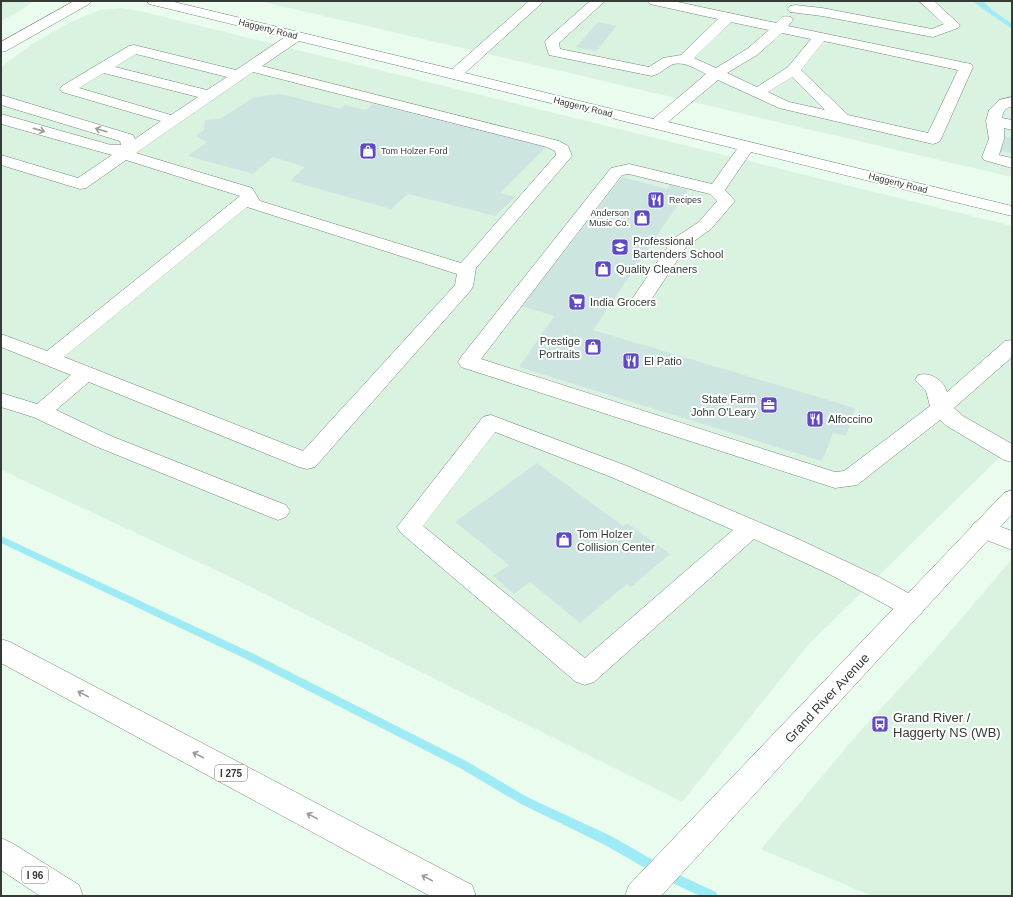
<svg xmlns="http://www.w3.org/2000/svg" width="1013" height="897" font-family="Arial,sans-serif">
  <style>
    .built { fill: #d9f3e0 }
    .water { fill: #9febf5 }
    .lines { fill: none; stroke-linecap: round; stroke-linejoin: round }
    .stream { fill: #9febf5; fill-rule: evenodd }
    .building { fill: #cde5e0 }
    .minor-casing { stroke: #76867a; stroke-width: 1 }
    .major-casing { stroke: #76867a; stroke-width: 1 }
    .highway-casing { stroke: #76867a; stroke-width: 1 }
    .minor { fill: #fff; fill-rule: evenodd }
    .major { fill: #fff; fill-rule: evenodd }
    .highway { fill: #fff; fill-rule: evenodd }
    .oneway { stroke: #9a9e9b }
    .labels { text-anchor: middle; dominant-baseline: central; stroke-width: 4; stroke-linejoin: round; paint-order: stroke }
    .far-street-label { font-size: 9px; fill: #353c37; stroke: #fff }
    .far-poi-label { font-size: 9px; fill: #353c37; stroke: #fff; text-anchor: start }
    .shield { fill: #fff; stroke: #727673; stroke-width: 1 }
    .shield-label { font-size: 10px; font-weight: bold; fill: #353c37 }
    .poi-label { font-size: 11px; fill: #353c37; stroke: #fff; text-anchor: start }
    .near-street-label { font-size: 13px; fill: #353c37; stroke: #fff }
    .near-poi-label { font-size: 13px; fill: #353c37; stroke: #fff; text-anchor: start }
  </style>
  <rect width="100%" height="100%" fill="#e9fcee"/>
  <path class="built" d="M1,1H33L23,9L1,21Z
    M259,1H1012V177L497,56Z
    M123,8L148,13L1012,226V445L807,646L682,802L241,582L1,470V67L32,44L71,22L99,10Z
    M1012,559V896H872L761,849L856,736L932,653Z"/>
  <path class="water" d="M972,1H983L992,10L1012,24V29Z"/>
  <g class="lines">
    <path class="stream" d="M1,536L254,654L468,762L527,797L611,836L662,865L664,869L662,873L658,874L654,873L603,844L519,803L460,768L248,660L1,543Z
      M668,870L716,892L718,896H700L664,879L662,875L664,871Z"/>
  </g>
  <path class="building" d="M598,22L617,26L596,51L576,47Z
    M282,94L341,109L345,105L366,110L373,104L546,147L500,193L515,197L495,216L408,194L391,209L290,181L305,167L273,157L253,174L188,156L207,142L195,136L204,130L205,120L220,119L254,97Z
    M1006,137L1012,138V153L1000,151Z
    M622,177L667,189L669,185L688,190L593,330L855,408L846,436L833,433L822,461L519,367L554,316L522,306Z
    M537,463L623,526L627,523L670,554L631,587L627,584L580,623L530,582L514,594L493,576L509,565L455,522Z"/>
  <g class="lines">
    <g class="minor-casing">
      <path id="minor" d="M147,1H170L452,69L529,1H544L465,73L653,119L706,74C696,69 683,60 671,65C664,69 660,74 652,76L549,55L545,42L547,39L590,1H605L559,43L560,49L649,67L663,58L681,55L718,19L650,4L648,1H673L776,23C781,18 783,15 791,17L793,20L788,26L971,64L973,67L941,139L939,142L933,144L779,108L718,80L668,122L1012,206V216L751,152L725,190L735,201L711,229L686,247L649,303L642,305L635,303L632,299L673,239L699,222L717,201L710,194L629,174L622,175L481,359L835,472L844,471L930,406L926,391L915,380L918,375C930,372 943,379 947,392L1005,341L1012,340V357L954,408L963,416L1012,444V462L1004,460L947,426L940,420L857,485L835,488L461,367L458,362L461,357L611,168L629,164L712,184L737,149L299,41L262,66L559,141L568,146L572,156L476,268L473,286L471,290L315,467L307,469L299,467L89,382L56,410L111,436L286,505L290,511L286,517L278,520L270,517L95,446L33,417L1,407V393L37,404L71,375L1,347V334L47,351L240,196L126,160L86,188L80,189L1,165V155L78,178L112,155L1,124V114L111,145H121L120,141L1,105V95L133,135L135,139L161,121L62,92L60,89L62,86L129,46L134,45L236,70L285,37L149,4ZM731,22L769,30L747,49L716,68L694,58ZM782,33L811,39L788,67L757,87L727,73L757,55ZM824,41L958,70L928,133L848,115L801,70ZM136,54L227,77L207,90L115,67ZM253,72L547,147L555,151L556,155L461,263L260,201L252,188L136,153ZM104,73L198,97L171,115L79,88ZM792,77L825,110L789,102L768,92ZM247,207L457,274L455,285L303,451L64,357Z
        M919,1H934L960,25L958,28L933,37L822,16L790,12L788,9L790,6L795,5L822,8L932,29L944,24Z
        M1012,97V107C1005,107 1003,112 1002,118L1012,120V130L1004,128V139L999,155L1012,158V168L984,160L982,157L989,139L986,121L989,110L999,100Z
        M491,415L627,466L796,538L879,577L921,600L925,607L921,614L912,617L903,614L831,575L754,539L594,682L585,685L576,682L401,533L397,527L483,417ZM495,432L611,477L733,530L585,658L423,526Z
        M982,520L1012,531V550L974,535L970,529L974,523Z"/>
    </g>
    <g class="major-casing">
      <path id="major" d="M74,1H91L89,4L6,51L1,52V42Z
        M1012,490V514L661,896H625L629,885L1004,493Z"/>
    </g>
    <g class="highway-casing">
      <path id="highway" d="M1,639L10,642L472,885L476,896H430L1,663Z
        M1,838L12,843L79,885L83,896H40L1,870Z"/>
    </g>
    <use href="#minor" class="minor"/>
    <use href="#major" class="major"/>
    <use href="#highway" class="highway"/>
  </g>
  <defs><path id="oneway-shaft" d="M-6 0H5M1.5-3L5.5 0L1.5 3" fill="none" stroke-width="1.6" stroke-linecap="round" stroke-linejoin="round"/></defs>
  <g class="oneway">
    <use href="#oneway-shaft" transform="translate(39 130) rotate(16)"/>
    <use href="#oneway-shaft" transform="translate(101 130) rotate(-163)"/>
    <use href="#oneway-shaft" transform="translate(83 694) rotate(-152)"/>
    <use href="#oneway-shaft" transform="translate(198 755) rotate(-152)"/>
    <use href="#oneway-shaft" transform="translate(312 816) rotate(-152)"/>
    <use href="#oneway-shaft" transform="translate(427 878) rotate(-152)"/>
  </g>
  <defs>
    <g id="shop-square" transform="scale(0.9)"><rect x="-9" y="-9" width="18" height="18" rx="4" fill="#5f4ac2" stroke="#fff"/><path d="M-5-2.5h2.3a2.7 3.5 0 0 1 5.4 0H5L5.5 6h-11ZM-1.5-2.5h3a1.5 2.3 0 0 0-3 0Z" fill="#fff"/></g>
    <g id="restaurant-square" transform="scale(0.9)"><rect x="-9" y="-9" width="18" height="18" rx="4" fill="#5f4ac2" stroke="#fff"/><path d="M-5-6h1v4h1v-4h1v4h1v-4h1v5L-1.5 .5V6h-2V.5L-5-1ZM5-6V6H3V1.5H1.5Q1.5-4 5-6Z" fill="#fff"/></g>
    <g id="school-square" transform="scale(0.9)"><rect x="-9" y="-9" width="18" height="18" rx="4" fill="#5f4ac2" stroke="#fff"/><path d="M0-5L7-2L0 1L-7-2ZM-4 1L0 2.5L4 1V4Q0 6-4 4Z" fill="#fff"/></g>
    <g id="supermarket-square" transform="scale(0.9)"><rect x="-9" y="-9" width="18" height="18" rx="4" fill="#5f4ac2" stroke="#fff"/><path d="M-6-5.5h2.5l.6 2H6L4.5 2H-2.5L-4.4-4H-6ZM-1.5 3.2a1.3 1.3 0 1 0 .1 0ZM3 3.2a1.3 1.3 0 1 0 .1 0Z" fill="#fff"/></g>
    <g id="office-square" transform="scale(0.9)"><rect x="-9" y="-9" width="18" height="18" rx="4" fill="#5f4ac2" stroke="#fff"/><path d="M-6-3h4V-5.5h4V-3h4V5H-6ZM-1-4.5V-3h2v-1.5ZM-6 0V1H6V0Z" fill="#fff"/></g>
    <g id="bus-square" transform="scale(0.9)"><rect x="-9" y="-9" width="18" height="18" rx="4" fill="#5f4ac2" stroke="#fff"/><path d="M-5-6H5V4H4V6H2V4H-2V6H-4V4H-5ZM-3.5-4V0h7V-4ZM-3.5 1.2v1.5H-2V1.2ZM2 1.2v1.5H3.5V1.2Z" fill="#fff"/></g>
  </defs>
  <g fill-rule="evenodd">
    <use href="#shop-square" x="368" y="151"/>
    <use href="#restaurant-square" x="656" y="200"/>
    <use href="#shop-square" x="642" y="218"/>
    <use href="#school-square" x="620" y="247"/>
    <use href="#shop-square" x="603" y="269"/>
    <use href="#supermarket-square" x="577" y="302"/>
    <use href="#shop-square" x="593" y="347"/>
    <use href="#restaurant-square" x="631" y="361"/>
    <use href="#office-square" x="769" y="405"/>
    <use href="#restaurant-square" x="815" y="419"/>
    <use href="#shop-square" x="564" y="540"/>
    <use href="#bus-square" x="880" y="724"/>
  </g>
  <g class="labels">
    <g class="far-street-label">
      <text transform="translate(268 29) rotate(14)">Haggerty Road</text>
      <text transform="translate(583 107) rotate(14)">Haggerty Road</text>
      <text transform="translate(898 183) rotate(14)">Haggerty Road</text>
    </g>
    <g class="far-poi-label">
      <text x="381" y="151">Tom Holzer Ford</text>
      <text x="669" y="200">Recipes</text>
      <text x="629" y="213" text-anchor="end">Anderson<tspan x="629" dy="10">Music Co.</tspan></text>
    </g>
    <g class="shield">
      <rect x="215" y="765" width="32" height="16" rx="3"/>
      <rect x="22" y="867" width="26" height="16" rx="3"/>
    </g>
    <g class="shield-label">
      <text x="231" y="773">I 275</text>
      <text x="35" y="875">I 96</text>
    </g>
    <g class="poi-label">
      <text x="633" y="241">Professional<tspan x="633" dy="13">Bartenders School</tspan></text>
      <text x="616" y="269">Quality Cleaners</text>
      <text x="590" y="302">India Grocers</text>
      <text x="580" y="341" text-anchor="end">Prestige<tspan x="580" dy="13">Portraits</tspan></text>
      <text x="644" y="361">El Patio</text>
      <text x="756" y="399" text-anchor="end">State Farm<tspan x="756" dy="13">John O'Leary</tspan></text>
      <text x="828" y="419">Alfoccino</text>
      <text x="577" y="534">Tom Holzer<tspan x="577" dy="13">Collision Center</tspan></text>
    </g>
    <g class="near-street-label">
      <text transform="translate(827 698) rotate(-47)">Grand River Avenue</text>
    </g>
    <g class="near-poi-label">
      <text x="893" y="717">Grand River /<tspan x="893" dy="15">Haggerty NS (WB)</tspan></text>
    </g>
  </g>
  <rect width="1013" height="897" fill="none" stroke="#353c37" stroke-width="4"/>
</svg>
